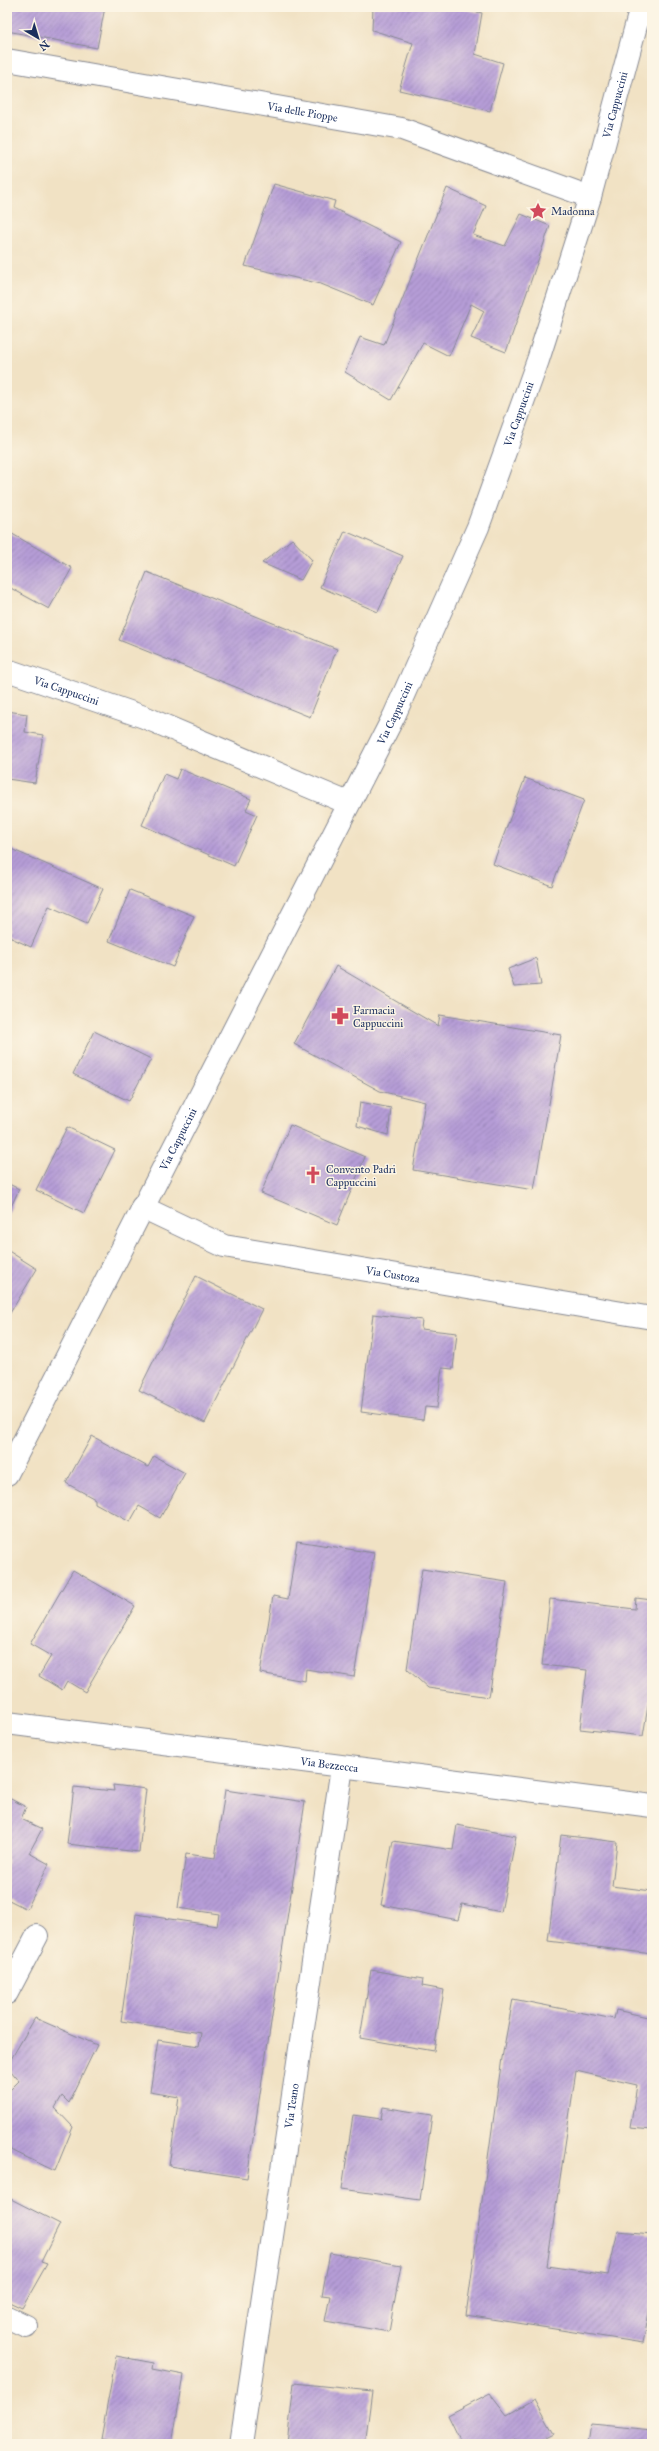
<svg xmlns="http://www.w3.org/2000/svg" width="659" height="2451" font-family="'IM FELL Great Primer',serif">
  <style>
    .building { fill: url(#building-hatch) }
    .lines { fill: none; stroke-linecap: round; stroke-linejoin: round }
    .minor-casing { stroke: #868891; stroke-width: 24 }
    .major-casing { stroke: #868891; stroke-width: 24 }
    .minor { stroke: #fff; stroke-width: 22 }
    .major { stroke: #fff; stroke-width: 22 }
    .labels { text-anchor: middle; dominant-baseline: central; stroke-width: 3; stroke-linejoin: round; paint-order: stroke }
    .street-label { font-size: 11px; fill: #1b2f5e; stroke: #fcf5e5 }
    .poi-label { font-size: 11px; fill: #1b2f5e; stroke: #fcf5e5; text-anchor: start }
  </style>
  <defs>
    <pattern id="building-hatch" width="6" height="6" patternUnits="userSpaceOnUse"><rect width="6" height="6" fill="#b69dd7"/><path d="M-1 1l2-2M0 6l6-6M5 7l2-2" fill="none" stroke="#9380b2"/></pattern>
  </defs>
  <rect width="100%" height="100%" fill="#fcf5e5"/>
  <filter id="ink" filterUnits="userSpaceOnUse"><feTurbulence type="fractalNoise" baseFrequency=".025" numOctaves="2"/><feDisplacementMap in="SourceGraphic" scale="8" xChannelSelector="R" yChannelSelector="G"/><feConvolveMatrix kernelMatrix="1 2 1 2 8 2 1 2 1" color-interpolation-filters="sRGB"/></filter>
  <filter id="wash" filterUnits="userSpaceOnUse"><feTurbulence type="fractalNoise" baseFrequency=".012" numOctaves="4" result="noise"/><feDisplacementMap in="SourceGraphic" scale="16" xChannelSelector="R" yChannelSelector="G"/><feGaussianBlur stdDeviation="0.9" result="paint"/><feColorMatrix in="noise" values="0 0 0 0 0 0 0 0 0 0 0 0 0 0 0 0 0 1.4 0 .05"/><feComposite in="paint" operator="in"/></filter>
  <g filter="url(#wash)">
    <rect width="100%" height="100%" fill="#f1e2c4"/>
    <g id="blocks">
      <path class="building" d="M7,7H105L97,48L7,31Z
        M373,7H454L482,13L475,54L503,63L490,111L399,90L413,43L372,30Z
        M274,184L335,201L333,208L401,242L373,305L321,284L245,266Z
        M447,188L486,206L473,235L505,246L521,214L550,226L506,352L471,338L484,311L471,304L449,356L423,343L391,400L345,372L360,337L384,345Z
        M7,531L72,568L49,609L7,586Z
        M345,531L403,556L378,612L320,587Z
        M292,539L312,560L301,580L262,563Z
        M147,572L337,649L310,717L119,640Z
        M7,711L27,714L25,732L43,735L35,783L7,779Z
        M180,769L251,799L246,810L257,815L234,866L142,825L164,774L176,779Z
        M525,778L584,800L552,886L493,864Z
        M11,849L103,889L87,923L49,906L31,947L7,936V857Z
        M130,890L194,916L173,967L109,941Z
        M536,958L541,985L514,987L508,969Z
        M336,966L438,1026L440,1015L561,1035L534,1190L413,1170L425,1102L380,1091L294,1044Z
        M94,1031L151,1059L129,1101L73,1074Z
        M360,1102L391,1108L388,1135L357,1126Z
        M290,1125L365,1157L337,1225L261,1193Z
        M67,1127L115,1150L84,1213L36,1190Z
        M7,1183L19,1189L7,1216Z
        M7,1250L37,1269L7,1318Z
        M196,1276L262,1309L205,1423L139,1390Z
        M373,1314L422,1320L421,1329L457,1333L453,1369L442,1368L437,1408L425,1407L423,1420L361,1412Z
        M92,1436L148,1467L154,1456L185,1473L160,1518L139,1506L130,1522L95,1503V1499L66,1483Z
        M297,1541L374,1553L354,1677L306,1669L305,1681L260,1673L273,1596L288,1599Z
        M422,1569L507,1582L489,1697L428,1688L407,1669Z
        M73,1570L135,1606L85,1692L67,1681L62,1690L39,1676L51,1656L30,1644Z
        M636,1598L652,1600V1682L643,1736L580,1729L587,1670L542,1665L550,1599L635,1609Z
        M113,1785L146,1789L139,1852L67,1844L74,1787L114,1791Z
        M225,1790L305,1802L247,2178L169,2166L179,2097L150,2092L158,2040L199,2046L201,2033L121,2021L136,1914L217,1926L219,1914L178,1908L186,1854L215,1858Z
        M7,1797L26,1807L21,1819L42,1829L29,1853L49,1864L27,1909L7,1899Z
        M457,1825L516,1836L501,1912L462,1904L458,1920L381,1905L393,1841L453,1850Z
        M561,1835L617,1842L612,1886L652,1891V1954L548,1941Z
        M371,1970L423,1979L422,1986L444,1990L434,2051L360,2038Z
        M513,1999L614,2019L616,2010L652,2018V2130L630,2128L637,2085L576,2071L547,2266L608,2275L618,2231L652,2234V2299L643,2343L466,2315L502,2058Z
        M35,2018L97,2045L69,2103L62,2096L55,2108L73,2127L55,2171L7,2148V2093L19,2081L7,2066Z
        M383,2107L432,2115L420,2200L342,2189L353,2115L381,2119Z
        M7,2197L60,2224L41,2262L47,2264L22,2308L7,2301Z
        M330,2253L401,2265L389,2332L325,2321L330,2296L322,2295Z
        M116,2356L154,2363L153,2369L184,2375L172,2444H127L101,2439Z
        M294,2383L372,2391L365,2444H287Z
        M490,2393L507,2415L535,2399L554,2434L534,2444H516L514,2440L508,2444H462L448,2415Z
        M591,2424L652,2430L651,2444H588Z"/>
    </g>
  </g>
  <g filter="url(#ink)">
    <use href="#blocks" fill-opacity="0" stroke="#868891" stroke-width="1"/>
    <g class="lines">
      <g class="minor-casing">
        <g id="minor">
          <path id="s1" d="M7,60L402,129L590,197"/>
          <path id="s2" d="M7,670L144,717L348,803"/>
          <path id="s3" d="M142,1207L224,1246L652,1318"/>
          <path id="s4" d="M7,1723L652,1806"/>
          <path d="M7,1993L37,1936"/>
          <path d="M7,2317L26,2326"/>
          <path id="s5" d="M241,2444L342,1767"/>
        </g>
      </g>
      <g class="major-casing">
        <g id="major">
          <path id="s6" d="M7,1474L394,716L478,527L538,360L590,197L641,7"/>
        </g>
      </g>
      <use href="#minor" class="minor"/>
      <use href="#major" class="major"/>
    </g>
  </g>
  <defs>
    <g id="sight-bare" transform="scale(1.38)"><path d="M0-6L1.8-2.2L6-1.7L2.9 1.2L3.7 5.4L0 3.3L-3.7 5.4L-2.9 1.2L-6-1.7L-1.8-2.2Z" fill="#d1495b" stroke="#fcf5e5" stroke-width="2.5" paint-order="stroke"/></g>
    <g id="pharmacy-bare" transform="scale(1.38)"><path d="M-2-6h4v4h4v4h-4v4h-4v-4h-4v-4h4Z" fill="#d1495b" stroke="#fcf5e5" stroke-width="2.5" paint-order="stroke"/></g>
    <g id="church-bare" transform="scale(1.38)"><path d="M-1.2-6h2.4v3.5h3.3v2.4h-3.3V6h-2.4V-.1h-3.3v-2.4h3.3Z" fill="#d1495b" stroke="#fcf5e5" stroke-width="2.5" paint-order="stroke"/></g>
  </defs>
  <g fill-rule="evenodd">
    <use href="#sight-bare" x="538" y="211"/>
    <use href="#pharmacy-bare" x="340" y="1016"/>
    <use href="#church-bare" x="313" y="1175"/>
  </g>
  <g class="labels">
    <g class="street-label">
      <text stroke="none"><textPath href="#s6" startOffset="1502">Via Cappuccini</textPath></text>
      <text stroke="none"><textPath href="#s1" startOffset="300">Via delle Pioppe</textPath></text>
      <text stroke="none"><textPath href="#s6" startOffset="1178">Via Cappuccini</textPath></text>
      <text stroke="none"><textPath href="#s2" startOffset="63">Via Cappuccini</textPath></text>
      <text stroke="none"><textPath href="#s6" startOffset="854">Via Cappuccini</textPath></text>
      <text stroke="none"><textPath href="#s6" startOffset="376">Via Cappuccini</textPath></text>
      <text stroke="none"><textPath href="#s3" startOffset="262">Via Custoza</textPath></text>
      <text stroke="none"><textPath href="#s4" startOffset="325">Via Bezzecca</textPath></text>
      <text stroke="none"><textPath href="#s5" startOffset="342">Via Teano</textPath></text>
    </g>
    <g class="poi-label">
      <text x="551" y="211">Madonna</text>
      <text x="353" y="1010">Farmacia<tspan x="353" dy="13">Cappuccini</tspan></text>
      <text x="326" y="1169">Convento Padri<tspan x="326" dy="13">Cappuccini</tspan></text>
    </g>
  </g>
  <rect width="659" height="2451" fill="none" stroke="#fcf5e5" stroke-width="24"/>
  <g transform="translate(38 38) rotate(142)" stroke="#fcf5e5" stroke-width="3" paint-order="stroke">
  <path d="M0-3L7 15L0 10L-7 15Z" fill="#1b2f5e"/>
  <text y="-6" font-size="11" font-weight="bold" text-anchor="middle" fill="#1b2f5e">N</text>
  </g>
</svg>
